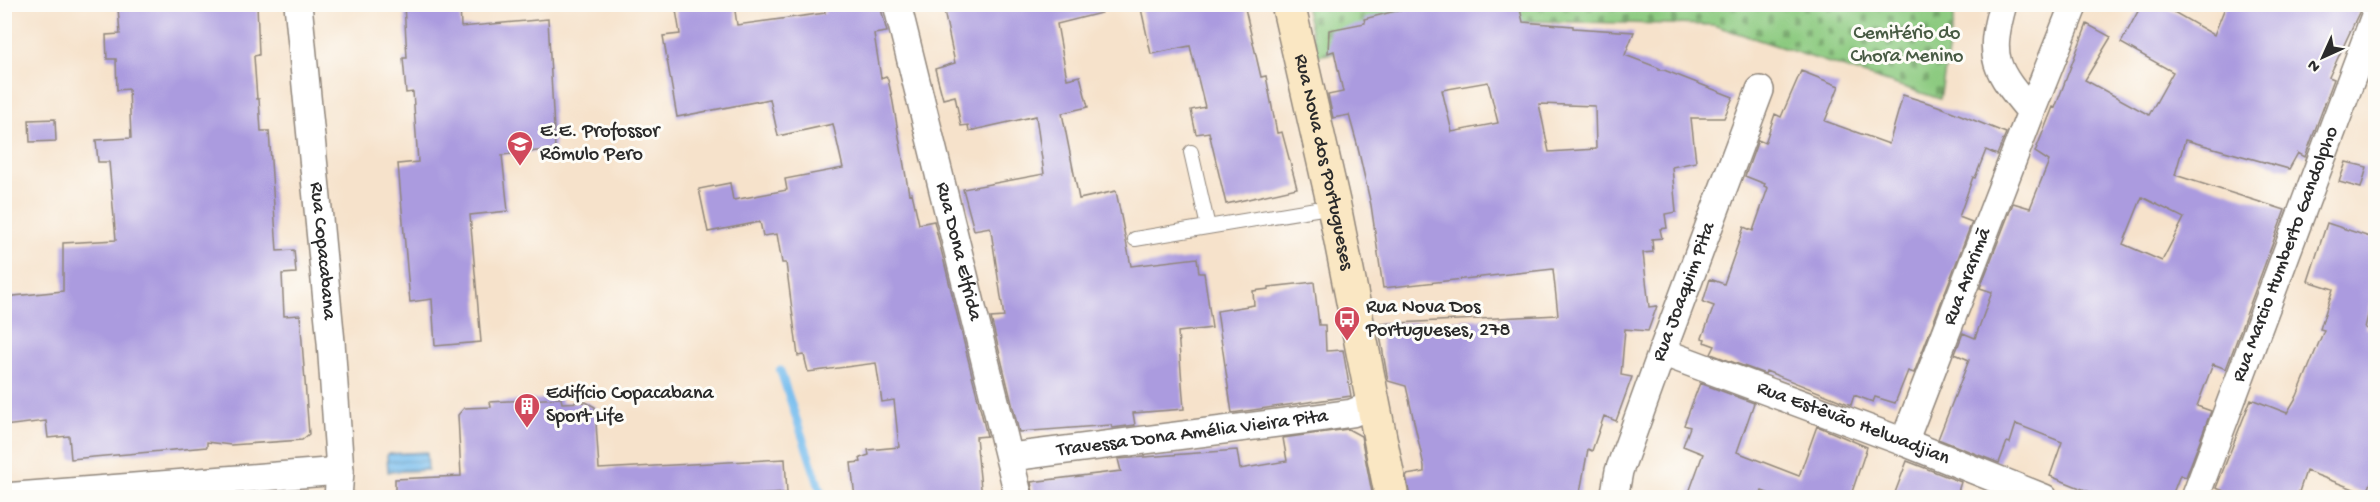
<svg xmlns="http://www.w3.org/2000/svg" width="2380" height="502" font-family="'Gochi Hand',sans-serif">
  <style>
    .cemetery { fill: url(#cemetery-stones); stroke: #5c7a56; stroke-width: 1.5 }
    .water { fill: url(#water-rules); stroke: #51748c; stroke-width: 1.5 }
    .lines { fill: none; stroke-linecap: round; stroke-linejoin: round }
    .stream { stroke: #77bdee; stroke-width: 8 }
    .building { fill: #ab9bdf; fill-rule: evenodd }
    .lane-casing { stroke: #90867b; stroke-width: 16 }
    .street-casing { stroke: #90867b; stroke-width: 30 }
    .secondary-casing { stroke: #90867b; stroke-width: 36 }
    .lane { stroke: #fff; stroke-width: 14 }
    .street { stroke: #fff; stroke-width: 27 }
    .secondary { stroke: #fae7c3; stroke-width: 33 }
    .labels { text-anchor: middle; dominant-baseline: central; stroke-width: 6; stroke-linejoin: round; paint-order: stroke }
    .park-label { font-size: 20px; fill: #485b44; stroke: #fdfcf7 }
    .poi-label { font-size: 20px; fill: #2b2b2b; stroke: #fdfcf7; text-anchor: start }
    .street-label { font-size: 20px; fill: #2b2b2b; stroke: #fdfcf7 }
  </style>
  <defs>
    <pattern id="cemetery-stones" width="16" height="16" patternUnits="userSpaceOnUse" patternTransform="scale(1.5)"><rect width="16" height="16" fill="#8cca80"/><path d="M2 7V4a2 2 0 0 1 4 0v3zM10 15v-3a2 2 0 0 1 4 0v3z" fill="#73a469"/></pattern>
    <pattern id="water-rules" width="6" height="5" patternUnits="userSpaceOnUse" patternTransform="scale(1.5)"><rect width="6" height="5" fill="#77bdee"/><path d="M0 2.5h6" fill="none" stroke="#629ac1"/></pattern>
  </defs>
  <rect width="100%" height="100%" fill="#fdfcf7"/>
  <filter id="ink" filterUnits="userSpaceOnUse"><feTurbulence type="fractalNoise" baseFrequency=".0167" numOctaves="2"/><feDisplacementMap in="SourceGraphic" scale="12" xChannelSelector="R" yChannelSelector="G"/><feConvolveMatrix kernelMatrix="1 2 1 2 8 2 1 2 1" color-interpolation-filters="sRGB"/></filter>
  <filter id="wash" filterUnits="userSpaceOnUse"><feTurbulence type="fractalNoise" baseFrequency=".008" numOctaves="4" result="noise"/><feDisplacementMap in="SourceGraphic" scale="24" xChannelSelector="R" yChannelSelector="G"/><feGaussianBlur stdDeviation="1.35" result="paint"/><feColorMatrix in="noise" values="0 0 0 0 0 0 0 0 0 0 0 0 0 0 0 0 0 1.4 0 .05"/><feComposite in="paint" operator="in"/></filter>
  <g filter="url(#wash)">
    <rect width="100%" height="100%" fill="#f6e2cb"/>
    <path class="cemetery" d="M1305,5H1956L1940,99L1713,25L1531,21L1317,56Z"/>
    <path class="water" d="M427,452L428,470L388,472L387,454Z"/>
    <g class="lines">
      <path class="stream" d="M780,370L823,498"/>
    </g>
    <g id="blocks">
      <path class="building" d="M124,4H257L259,55L254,56L257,99H259L261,131H269L277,251L294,250L296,273L282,274L284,316L300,315L309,434L302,440L231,445L207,442V447L71,459L69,436L48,438L46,421L4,426V297L63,291V243L116,240L109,162H98L96,140L131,138L129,89L117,90L116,59H107L106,35L120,34L118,8H124Z
        M404,4H460L461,27L548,19L555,149L502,155L508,211L470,215L481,342L435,346L432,299L410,302L398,164L418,162L413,92L406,93L403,58H407Z
        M675,4H734L737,25L825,13L824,4H860V7L880,5L887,32L874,34L881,78L886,76L888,80L892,97L909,194L912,193L919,224L934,221L987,436L976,437L982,498H855L851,463L861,462L860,458L869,455L868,450L899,447L894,400L882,402L876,363L808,372L804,355L798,356L786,263H782L777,234L763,236L760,222L708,232L699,189L730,183L733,200L787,190L785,179L843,168L833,124L778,136L770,99L677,117L663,36L680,34Z
        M966,4H1100L1101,13L1057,24L1067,79L1080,76L1088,107L1062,113L1079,199L1116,191L1131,266L1197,258L1199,273H1204L1212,328L1178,332L1184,409L1133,413L1135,425L1112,428L1111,425L1019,432L991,318L1004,317L991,231L990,227L974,230L963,189L1044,174L1036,116L969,131L968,125L961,126L955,96L943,99L935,69L955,63L944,11Z
        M1140,4H1244L1261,77L1266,76L1277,133L1282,132L1297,188L1226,204L1209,132L1196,134L1191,110L1205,107L1190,46L1151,54Z
        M1423,4H1519L1523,22L1573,26V28L1634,32L1625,55L1659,68V70H1664L1733,97L1724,118H1691L1696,162L1672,167L1676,212L1665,214L1667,228L1660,229L1662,238L1652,239L1653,252L1643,253L1649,307L1657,306L1648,331L1625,329L1621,375L1632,377L1616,421L1604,416L1592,451L1588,449L1579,498H1410L1406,475L1424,472V466L1406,386L1388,381L1378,324L1558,315L1553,269L1383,288L1371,205L1357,144L1349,115L1333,118L1328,95L1343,92L1334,51L1328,53L1329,30L1365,23L1364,19ZM1488,82L1498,123L1452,132L1442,90ZM1539,104L1595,106L1596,149L1549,152Z
        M2142,4H2160L2214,35L2226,5L2363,4L2329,77L2334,79L2305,157L2298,153L2289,169L2185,140L2175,175L2285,210L2226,369L2213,364L2197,406L2211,411L2186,477L2180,475L2171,498H2105L2050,476L2062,442L2016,424L2010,443L2007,442L1999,463L1938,439L1969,360L1955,354L1963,333L1975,338L1992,292L1980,288L2013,203L2030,208L2049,161L2035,152L2053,107L2055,108L2087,24L2111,37L2085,80L2149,115L2173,72L2121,43ZM2142,197L2184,218L2162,261L2123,244Z
        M1801,71L1839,86L1825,121L1889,144L1903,95L1938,106L2006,133L1997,155L1986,150L1975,178L1973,177L1959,217L1972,222L1914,373L1908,371L1895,403L1875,397L1873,402L1854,395L1851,405L1766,371L1765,374L1711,354L1715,346L1704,342L1705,339L1702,338L1714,306L1703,302L1710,279L1724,284L1744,227L1753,231L1768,188L1764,186L1765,184L1745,176L1758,140L1765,143L1775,114L1781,117Z
        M55,119L56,141L30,142L29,120Z
        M2346,162L2367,167L2361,188L2339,182Z
        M2327,223L2376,239V282L2365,328L2376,331V468L2367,494L2306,471L2297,498H2243L2216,488L2251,399L2287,413L2297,396L2324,330L2320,329L2333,289L2308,281Z
        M1314,282L1319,325H1325L1326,351L1343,350L1351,396L1232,413L1217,311L1254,305L1253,291L1269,289V287Z
        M1700,383L1754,403L1737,452L1799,476L1817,426L1867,447L1850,498H1780L1762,491L1759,498H1687L1703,454L1683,446L1690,427L1684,425Z
        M561,398L562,403L586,402L595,407L599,469L785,459L787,493L694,498H395V479L461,476L458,415L464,408L491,407L490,402Z
        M1348,429L1361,436L1373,498H1034L1031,482L1121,471L1118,459L1237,450L1240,469L1287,461L1283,438Z
        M1907,461L1961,482L1956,498H1893Z"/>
    </g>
  </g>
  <g filter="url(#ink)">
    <use href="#blocks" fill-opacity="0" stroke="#90867b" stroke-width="1.5"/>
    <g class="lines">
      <g class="lane-casing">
        <path id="lane" d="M1191,152L1208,227
          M1135,239L1334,206"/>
      </g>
      <g class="street-casing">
        <g id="street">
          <path id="s1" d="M298,4L331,342L340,471L338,498"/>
          <path id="s2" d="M897,4L1019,498"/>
          <path d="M2031,112L2074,4"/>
          <path id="s3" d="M1662,352L1904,442L2044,498"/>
          <path id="s4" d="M1904,442L2031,112C1996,70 1987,60 2003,4"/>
          <path id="s5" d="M1011,457L1317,418L1352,413L1374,404"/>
          <path d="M4,497L340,471"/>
          <path id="s6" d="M1614,498L1619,471L1662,352L1760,90"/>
          <path id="s7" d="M2195,498L2376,13"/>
        </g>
      </g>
      <g class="secondary-casing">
        <g id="secondary">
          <path id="s8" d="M1288,4L1334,206L1392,498"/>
        </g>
      </g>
      <use href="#lane" class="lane"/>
      <use href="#street" class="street"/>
      <use href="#secondary" class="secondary"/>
    </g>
  </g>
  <defs>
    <g id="school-pin" transform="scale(1.35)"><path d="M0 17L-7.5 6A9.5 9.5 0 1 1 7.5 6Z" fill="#d1495b" stroke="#fdfcf7"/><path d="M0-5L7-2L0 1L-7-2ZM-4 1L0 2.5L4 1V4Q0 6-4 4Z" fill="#fff"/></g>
    <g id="bus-pin" transform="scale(1.35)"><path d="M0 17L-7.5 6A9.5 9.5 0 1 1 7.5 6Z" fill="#d1495b" stroke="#fdfcf7"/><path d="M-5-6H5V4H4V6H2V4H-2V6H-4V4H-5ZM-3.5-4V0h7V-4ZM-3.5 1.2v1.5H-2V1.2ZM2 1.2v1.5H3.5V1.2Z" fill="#fff"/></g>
    <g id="building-pin" transform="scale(1.35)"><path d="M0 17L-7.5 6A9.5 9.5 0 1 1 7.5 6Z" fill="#d1495b" stroke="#fdfcf7"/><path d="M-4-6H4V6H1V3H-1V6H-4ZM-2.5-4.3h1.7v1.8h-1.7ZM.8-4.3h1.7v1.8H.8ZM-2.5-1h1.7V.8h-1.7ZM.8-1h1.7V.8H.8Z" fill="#fff"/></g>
  </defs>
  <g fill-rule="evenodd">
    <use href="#school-pin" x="520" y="144"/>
    <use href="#bus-pin" x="1347" y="319"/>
    <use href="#building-pin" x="527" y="406"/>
  </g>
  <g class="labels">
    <g class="park-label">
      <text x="1907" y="34">Cemitério do<tspan x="1907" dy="23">Chora Menino</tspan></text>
    </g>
    <g class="poi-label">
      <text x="540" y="132">E.E. Profossor<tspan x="540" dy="23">Rômulo Pero</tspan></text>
      <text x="1366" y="308">Rua Nova Dos<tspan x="1366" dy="23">Portugueses, 278</tspan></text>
      <text x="546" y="394">Edifício Copacabana<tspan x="546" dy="23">Sport Life</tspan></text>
    </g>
    <g class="street-label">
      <text stroke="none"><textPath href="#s8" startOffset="162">Rua Nova dos Portugueses</textPath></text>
      <text stroke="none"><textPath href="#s1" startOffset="248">Rua Copacabana</textPath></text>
      <text stroke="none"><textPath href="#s2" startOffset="255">Rua Dona Elfrida</textPath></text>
      <text stroke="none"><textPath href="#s7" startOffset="260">Rua Marcio Humberto Gandolpho</textPath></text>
      <text stroke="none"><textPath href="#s4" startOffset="177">Rua Ararimã</textPath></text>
      <text stroke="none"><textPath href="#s6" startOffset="218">Rua Joaquim Pita</textPath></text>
      <text stroke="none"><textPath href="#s3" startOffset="204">Rua Estêvão Helwadjian</textPath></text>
      <text stroke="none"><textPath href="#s5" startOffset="183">Travessa Dona Amélia Vieira Pita</textPath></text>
    </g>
  </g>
  <rect width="2380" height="502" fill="none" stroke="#fdfcf7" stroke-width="24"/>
  <g transform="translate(2323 57) rotate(225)" stroke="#fdfcf7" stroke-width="4.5" paint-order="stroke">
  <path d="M0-4.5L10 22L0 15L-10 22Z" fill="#2b2b2b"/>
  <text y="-9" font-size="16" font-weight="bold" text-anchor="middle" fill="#2b2b2b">N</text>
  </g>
</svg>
